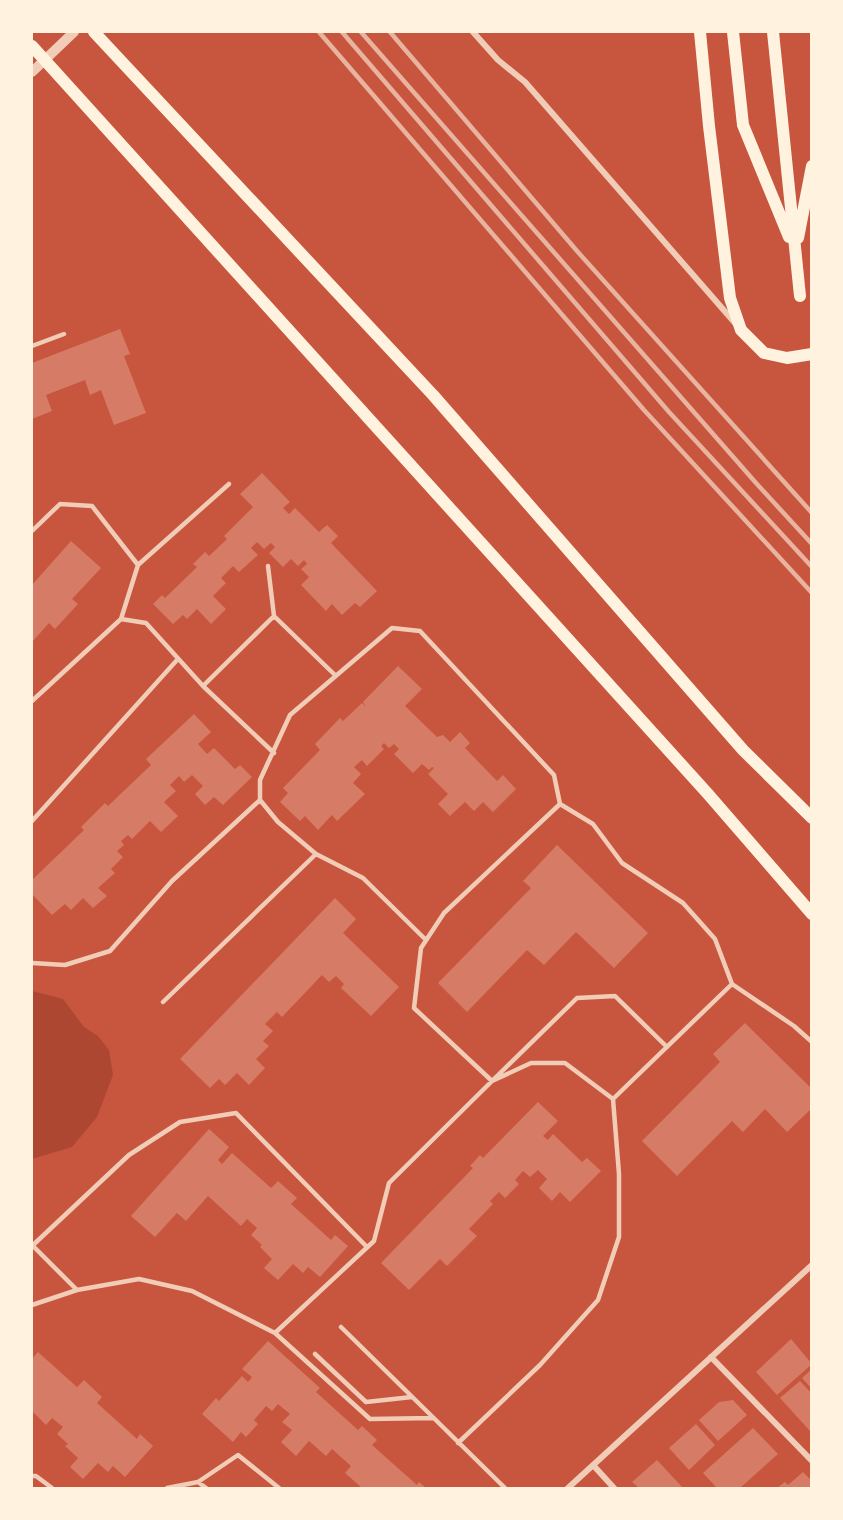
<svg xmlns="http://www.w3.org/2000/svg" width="843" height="1520" font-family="'Source Sans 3',sans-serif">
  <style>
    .green { fill: #ae4732 }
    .building { fill: #d67c66 }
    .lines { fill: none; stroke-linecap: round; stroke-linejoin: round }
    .service { stroke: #f1ccb7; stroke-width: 4.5 }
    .minor { stroke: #f1ccb7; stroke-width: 6 }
    .tertiary { stroke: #f1ccb7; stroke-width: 10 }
    .secondary { stroke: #fff3e0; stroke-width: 12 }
    .rail { stroke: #e9b49f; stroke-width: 4.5 }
  </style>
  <rect width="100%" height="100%" fill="#c8553d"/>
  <path class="green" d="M32,991L63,999L84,1027L98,1036L109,1050L113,1075L97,1117L72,1147L32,1159Z"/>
  <path class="building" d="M120,329L130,354L124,356L146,413L114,425L101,390L90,395L85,380L46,395L52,411L32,419V363Z
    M262,473L290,502L283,508L289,514L295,508L319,532L327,525L338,536L331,543L377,591L360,607L355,603L342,615L332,604L326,611L301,585L309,577L301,569L307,564L304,560L298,566L291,559L283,567L269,553L275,547L271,543L264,549L257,542L251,548L258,555L239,572L233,566L221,578L226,583L213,596L226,609L211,624L197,609L187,619L183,615L173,624L153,604L162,595L165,598L197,567L193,564L205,552L209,556L227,539L224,536L253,507L240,494Z
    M71,541L101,568L72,599L78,604L55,629L49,623L32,642V585Z
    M398,666L422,689L405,706L437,737L443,735L450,742L460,732L470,743L465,748L497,781L503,775L516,789L493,812L483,802L474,811L465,802L450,816L438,804L448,794L428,774L434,768L432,767L429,770L422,764L413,773L394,754L399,749L394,744L389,748L384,743L381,746L384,749L367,766L362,760L354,767L361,774L353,783L365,794L337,821L332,815L318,830L305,816L300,821L280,802L288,793L283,788L320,750L315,744L340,718L343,721L362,703L366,707L363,702Z
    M194,714L211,732L198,744L207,754L214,748L235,769L240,765L252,777L223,805L214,797L205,805L195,794L203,786L192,775L184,782L179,776L170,785L176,791L164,802L178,816L161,832L150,821L132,839L128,835L121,841L124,845L117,851L123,857L111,869L115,873L98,888L107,896L93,908L83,898L71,910L65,904L52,915L32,894V880L84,830L81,827L105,803L108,806L151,765L146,759Z
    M557,845L648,933L614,968L576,932L544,965L527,950L467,1012L438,983L531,888L523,881Z
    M335,898L356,919L343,933L399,987L371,1016L341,988L344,984L336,976L329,982L322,975L282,1017L277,1012L265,1024L273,1031L263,1041L269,1046L256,1059L265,1068L249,1085L237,1073L225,1085L219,1079L210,1088L180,1059Z
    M745,1023L812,1089V1108L787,1132L765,1109L743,1132L732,1121L677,1176L642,1141L720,1062L713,1054Z
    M538,1102L558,1121L543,1136L548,1140L553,1134L582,1162L587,1158L601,1171L570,1202L560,1192L552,1201L539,1188L547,1179L538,1170L530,1177L523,1171L515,1180L519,1184L505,1198L499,1192L490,1201L493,1204L469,1229L477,1236L447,1266L440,1259L409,1290L381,1263L473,1168L470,1166L480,1155L483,1158Z
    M209,1129L229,1147L218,1160L222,1164L232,1153L271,1188L278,1181L297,1198L291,1204L331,1240L335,1235L348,1246L320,1277L308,1267L303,1273L293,1264L278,1280L264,1268L272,1259L260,1247L262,1245L251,1235L257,1228L247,1219L241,1226L208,1196L186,1221L177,1213L155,1237L131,1216Z
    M791,1339L812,1364L777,1395L756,1372Z
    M268,1341L320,1388L316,1392L358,1430L362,1426L377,1440L372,1445L417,1485L419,1482L426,1488H362L345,1473L351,1466L332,1449L326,1456L309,1441L296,1456L281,1442L292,1430L282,1422L290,1414L278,1404L272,1411L266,1406L254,1420L258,1424L246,1437L241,1432L233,1442L202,1414L216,1398L219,1401L242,1376L248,1382L252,1377L242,1369Z
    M38,1352L77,1387L84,1380L102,1397L97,1403L137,1439L140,1434L153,1446L125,1477L113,1466L108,1472L98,1463L83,1479L70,1467L78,1458L65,1446L68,1444L57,1434L63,1427L52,1418L46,1425L32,1411V1359Z
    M812,1369V1389L802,1378Z
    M800,1381L812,1394V1429L810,1431L780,1398Z
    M733,1400L747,1415L718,1441L699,1420L719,1402Z
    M696,1424L715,1445L689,1470L669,1448Z
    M753,1428L778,1454L740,1488H717L703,1473Z
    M657,1460L683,1488H639L632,1482Z
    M803,1472L812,1481V1488H777L785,1482L788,1485Z"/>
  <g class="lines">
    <path class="service" d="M32,346L64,334
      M32,531L60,504L92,506L138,565L229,484
      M268,566L274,616L336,676
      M121,619L146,623L203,686L274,616
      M203,686L274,753
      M32,701L121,619L138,565
      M560,804L593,824L622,863L683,903L715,939L732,984L794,1026L812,1042
      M32,821L177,660
      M316,854L278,822L260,800V780L290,715L392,628L420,631L554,775L560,804L444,913L421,948L414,1008L492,1081L577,998L615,996L667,1047
      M32,963L65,965L110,951L172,881L260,800
      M163,1002L316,854L363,878L426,940
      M32,1245L77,1290
      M32,1246L129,1155L180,1122L236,1113L367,1247
      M32,1305L77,1290L139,1279L192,1291L275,1333L374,1241L389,1183L492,1081L531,1063H565L613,1099L732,984
      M341,1327L505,1488
      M275,1333L370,1419L433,1418
      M315,1354L366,1402L412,1397
      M458,1443L540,1365L598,1300L619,1237V1174L613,1099
      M32,1476H36L52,1488
      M198,1482L206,1488
      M167,1488L198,1482L238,1455L279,1488"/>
    <path class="minor" d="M473,32L498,60L525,82L735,323
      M711,1357L812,1461
      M593,1465L614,1488
      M568,1488L812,1265"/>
    <path class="tertiary" d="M32,72L74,32"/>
    <path class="secondary" d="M94,32L433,395L743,750L812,818
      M700,32L709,126L730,298L741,330L764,353L787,358L812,354
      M733,32L743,125L789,237
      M773,32L800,296
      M32,46L708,794L812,914
      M798,238L812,166"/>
    <path class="rail" d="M319,32L644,410L812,593
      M342,32L669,412L812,567
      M361,32L756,483L812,544
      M390,32L577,251L812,513"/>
  </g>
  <rect width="843" height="1520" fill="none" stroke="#fff3e0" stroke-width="66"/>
</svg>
